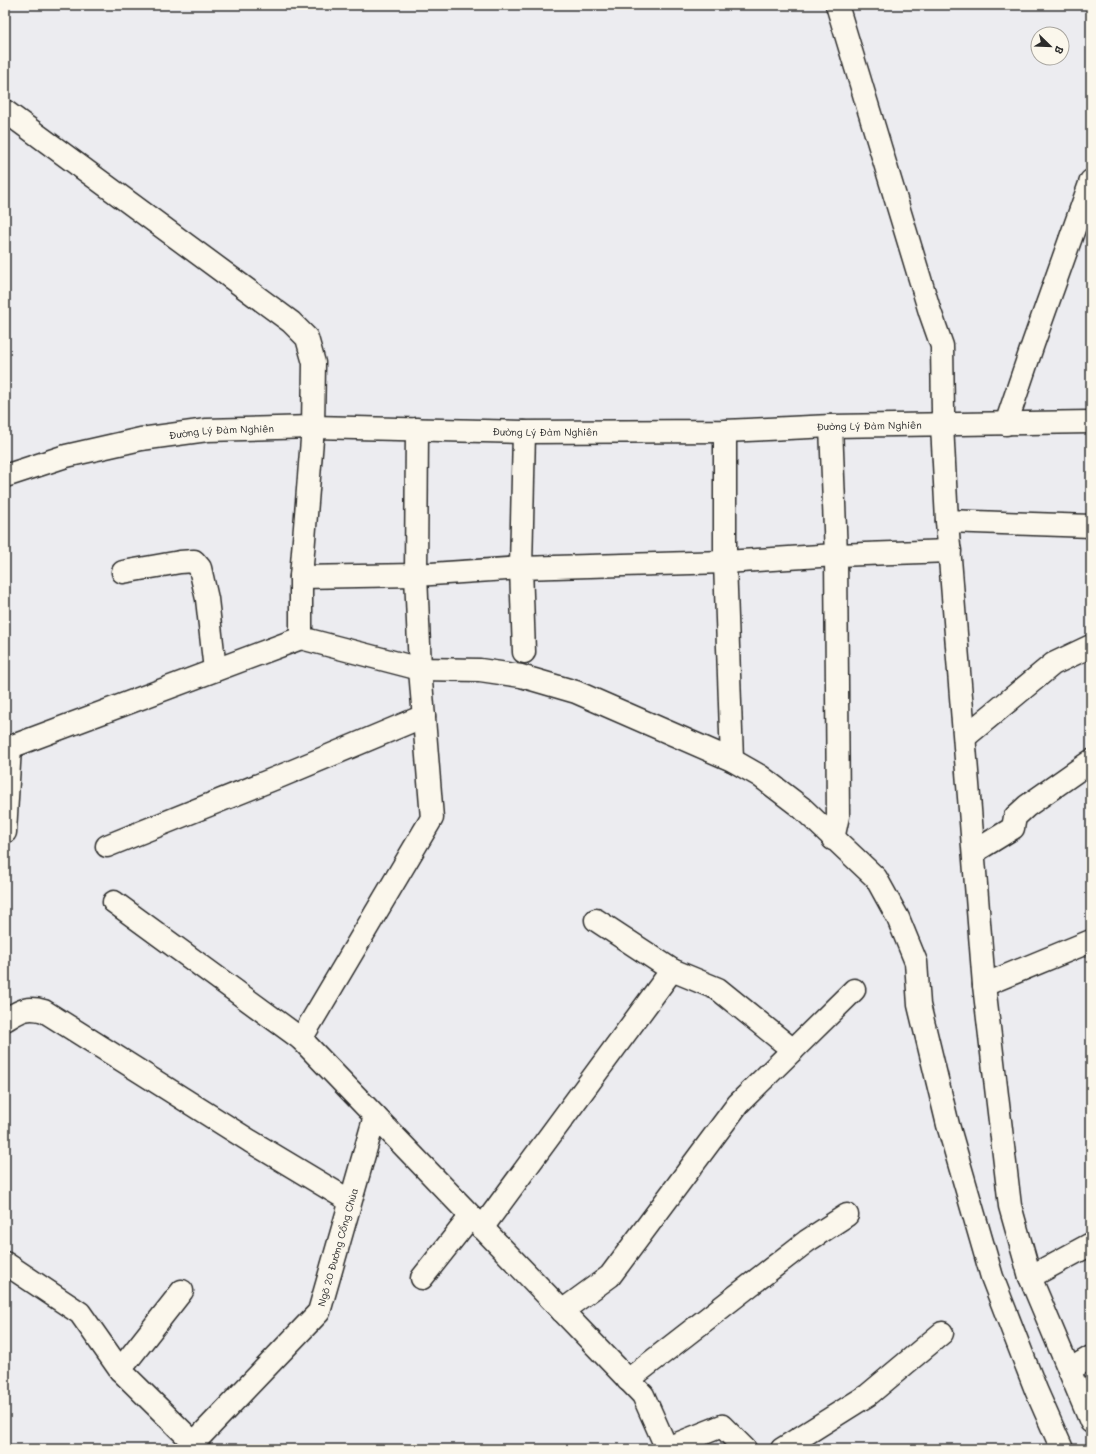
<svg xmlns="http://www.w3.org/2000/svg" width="1096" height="1454" font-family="Mali,sans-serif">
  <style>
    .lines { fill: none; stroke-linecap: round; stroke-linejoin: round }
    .minor-casing { stroke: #2b2b2b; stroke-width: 25 }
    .minor { stroke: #fbf7ec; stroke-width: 22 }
    .labels { text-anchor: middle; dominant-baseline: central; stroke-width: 3; stroke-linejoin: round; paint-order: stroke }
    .street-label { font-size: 10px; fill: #2b2b2b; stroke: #fbf7ec }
  </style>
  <rect width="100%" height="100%" fill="#ececf0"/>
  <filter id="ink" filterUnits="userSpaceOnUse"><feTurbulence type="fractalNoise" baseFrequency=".025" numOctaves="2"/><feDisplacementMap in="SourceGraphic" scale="8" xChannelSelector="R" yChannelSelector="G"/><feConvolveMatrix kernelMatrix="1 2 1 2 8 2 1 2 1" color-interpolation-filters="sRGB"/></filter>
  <g filter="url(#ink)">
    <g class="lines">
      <g class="minor-casing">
        <g id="minor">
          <path d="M837,5L930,312L942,346L943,412L942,425L947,521L984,985L1010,1206L1030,1277L1091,1422"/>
          <path d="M5,111L291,322L307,338L314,363L313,427L301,577V638"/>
          <path d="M1006,424L1033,344L1091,181"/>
          <path d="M831,426L836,555L838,816L833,839"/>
          <path d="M725,431V562L732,760"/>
          <path d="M524,432L521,568L524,652"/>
          <path id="s1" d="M5,476L66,456L141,439L207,430L313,427L524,432L725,431L831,426L1091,422"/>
          <path d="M947,521L1091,526"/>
          <path d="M123,572L180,562L194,561L200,568L207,599L215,670"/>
          <path d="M301,577L416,575L521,568L725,562L836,555L950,551"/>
          <path d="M965,737L1053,664L1091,646"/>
          <path d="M5,749L301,638L420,669L480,670L521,676L576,692L732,760L760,776L802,808L876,878L898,918L916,962L919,1005L948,1125L992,1277L1036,1390L1062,1449"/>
          <path d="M5,832L10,747"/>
          <path d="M107,846L281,776L424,716"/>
          <path d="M974,852L1013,828L1015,817L1027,806L1091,761"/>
          <path d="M114,902L301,1039L643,1395L667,1449"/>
          <path d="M596,920L672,970"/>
          <path d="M984,985L1091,941"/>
          <path d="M5,1020C20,1011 26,1006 44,1011L250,1141L350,1201"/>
          <path d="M301,1039L432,818L420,669L416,575L417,429"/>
          <path d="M482,1228L672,970L718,989L793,1050"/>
          <path d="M5,1263L80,1313L120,1370"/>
          <path d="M1030,1277L1091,1244"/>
          <path d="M422,1278L471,1216"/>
          <path d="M182,1291L120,1370L194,1443"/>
          <path d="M562,1311L610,1276L738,1104L854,990"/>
          <path d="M1069,1370L1091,1357"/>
          <path d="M628,1380L807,1241L847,1215"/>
          <path d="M667,1448L722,1426L745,1449"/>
          <path id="s2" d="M188,1449L319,1312L375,1116"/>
          <path d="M782,1449L868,1395L942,1333"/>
        </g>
      </g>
      <use href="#minor" class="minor"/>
    </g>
  </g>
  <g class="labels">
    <g class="street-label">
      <text stroke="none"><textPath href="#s1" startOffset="870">Đường Lý Đàm Nghiên</textPath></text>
      <text stroke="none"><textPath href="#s1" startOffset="546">Đường Lý Đàm Nghiên</textPath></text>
      <text stroke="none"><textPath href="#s1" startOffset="222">Đường Lý Đàm Nghiên</textPath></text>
      <text stroke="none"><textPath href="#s2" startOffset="257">Ngõ 20 Đường Cổng Chùa</textPath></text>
    </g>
  </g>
  <rect width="1096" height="1454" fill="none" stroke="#fbf7ec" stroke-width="20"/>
  <rect x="10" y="10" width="1076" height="1434" fill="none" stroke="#2b2b2b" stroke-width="1.5" filter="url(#ink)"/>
  <g transform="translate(1050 46) rotate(113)"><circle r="19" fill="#fbf7ec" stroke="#a8a59f"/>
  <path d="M0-3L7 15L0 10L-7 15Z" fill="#2b2b2b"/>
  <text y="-6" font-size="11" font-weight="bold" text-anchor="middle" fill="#2b2b2b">B</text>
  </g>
</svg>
